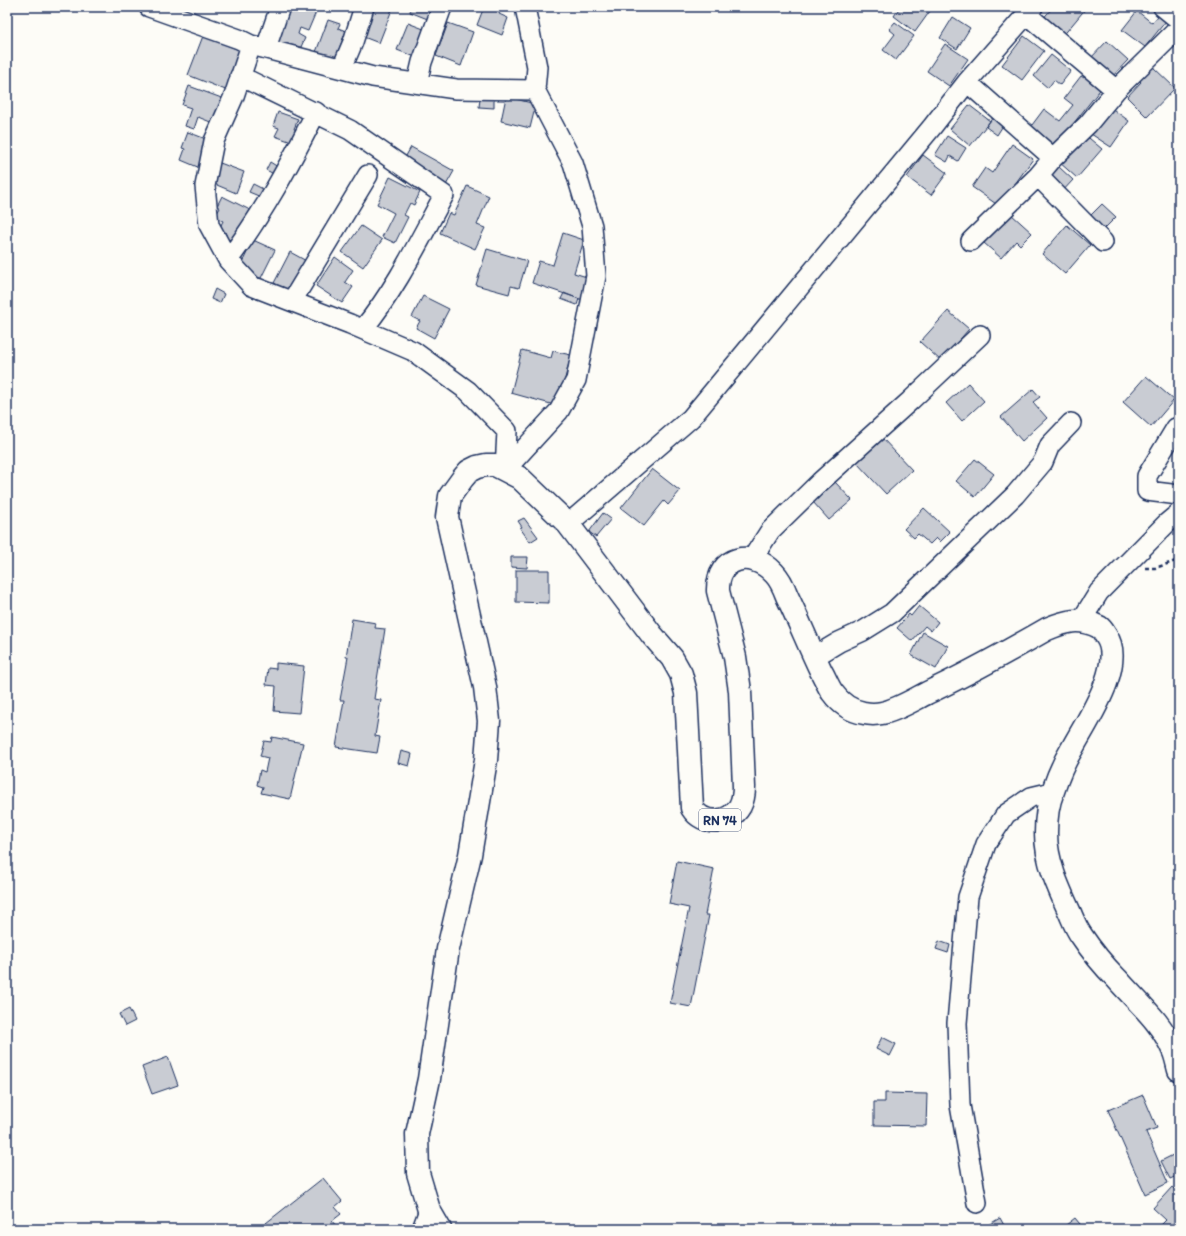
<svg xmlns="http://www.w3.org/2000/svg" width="1186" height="1236" font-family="Itim,sans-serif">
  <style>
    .building { fill: #c9ccd3; stroke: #1b2f5e }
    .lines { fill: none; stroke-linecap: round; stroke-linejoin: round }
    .minor-casing { stroke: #1b2f5e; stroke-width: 22 }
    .major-casing { stroke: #1b2f5e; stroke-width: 25 }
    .path { stroke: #1b2f5e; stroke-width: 2.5; stroke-dasharray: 4 3; stroke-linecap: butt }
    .minor { stroke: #fdfcf7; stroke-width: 19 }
    .major { stroke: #fdfcf7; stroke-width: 22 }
    .labels { text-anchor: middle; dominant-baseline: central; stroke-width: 4; stroke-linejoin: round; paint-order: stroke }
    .shield { fill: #fdfcf7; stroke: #5f6c8c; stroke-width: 1 }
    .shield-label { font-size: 13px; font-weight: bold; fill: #1b2f5e }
  </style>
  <rect width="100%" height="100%" fill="#fdfcf7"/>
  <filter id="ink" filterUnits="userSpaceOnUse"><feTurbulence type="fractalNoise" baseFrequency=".025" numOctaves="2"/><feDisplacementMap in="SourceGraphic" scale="8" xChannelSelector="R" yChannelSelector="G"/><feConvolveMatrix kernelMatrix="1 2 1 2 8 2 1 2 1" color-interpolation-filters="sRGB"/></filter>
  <g filter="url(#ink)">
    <path class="building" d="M291,7H304L316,12L308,31L300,28L298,34L305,38L296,58L273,48Z
      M372,7H393L379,43L361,36Z
      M411,7H435L430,20L410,12Z
      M484,7H502L499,14L508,18L502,35L477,25Z
      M900,7H933L915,32L894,16Z
      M1053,7H1087L1062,37L1041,21Z
      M1137,11L1152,23L1159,15L1166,21L1145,47L1122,30Z
      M953,17L970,28L957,49L940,38Z
      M328,20L340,24L338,28L346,31L335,59L316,52Z
      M895,22L914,36L896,60L883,50L895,34L889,29Z
      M408,23L429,31L418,58L397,50Z
      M448,23L473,32L461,66L436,56Z
      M203,36L247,53L233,93L188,75Z
      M1024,36L1044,51L1022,80L1002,65Z
      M1107,41L1128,60L1110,79L1089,60Z
      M945,44L968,59L949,86L927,71Z
      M1051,55L1071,71L1060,85L1054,80L1048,88L1034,76Z
      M1152,66L1175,88L1147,117L1127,97L1141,82L1139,80Z
      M1088,74L1103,86L1051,152L1026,133L1044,109L1060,121L1073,105L1064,98L1081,76L1084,78Z
      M189,86L227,100L218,125L198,117L194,129L185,126L191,108L182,105Z
      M506,97L536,104L530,128L501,121Z
      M480,99H494V108L479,107Z
      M969,105L990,121L970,146L950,129Z
      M1110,107L1129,121L1111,147L1091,134Z
      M278,112L298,119L294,129L302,132L297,144L275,136L279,128L273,126Z
      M993,117L1004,124L997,135L986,127Z
      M188,132L211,141L200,168L181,160L185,149L182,148Z
      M1083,133L1102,149L1077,178L1059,162Z
      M947,136L966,148L958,161L950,156L947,162L935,155Z
      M1012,144L1033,159L999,206L972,187L985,168L992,173Z
      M411,147L454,171L445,187L402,163Z
      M923,155L947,173L931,195L907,177Z
      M270,162L278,167L274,174L266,170Z
      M220,163L244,172L236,193L212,183Z
      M1059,167L1073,180L1061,193L1047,180Z
      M390,177L420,192L414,205L410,203L404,215L408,217L395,243L382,237L394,213L377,204Z
      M253,184L265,190L261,197L249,192Z
      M467,186L489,196L477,225L485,228L475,249L440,233L449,213L454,215Z
      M222,196L254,212L235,248L222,242L227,233L219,229L223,221L215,217L220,208L217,206Z
      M1102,204L1116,217L1101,232L1087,219Z
      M1011,214L1032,233L1020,245L1016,241L1001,258L984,243Z
      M1067,225L1090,245L1065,274L1042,254Z
      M361,226L382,240L363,267L342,252Z
      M563,233L584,240L574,273L590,278L583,300L532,283L539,261L553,265Z
      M253,240L275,250L260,280L246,273L241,265Z
      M487,249L527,261L519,288L511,286L509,294L476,285Z
      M290,252L310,263L294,294L274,283Z
      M335,257L353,270L345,282L353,287L342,303L316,286Z
      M215,289L224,294L220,303L211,299Z
      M564,293L579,299L577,305L561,299Z
      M423,296L449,309L434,338L416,328L420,321L412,317Z
      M948,311L969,329L941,361L920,342Z
      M522,350L551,358L553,351L571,355L558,406L511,393Z
      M1146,376L1174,400L1151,427L1123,402Z
      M968,383L984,401L962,421L946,403Z
      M1033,389L1040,397L1033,402L1047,418L1022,441L1001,417Z
      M882,438L912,470L886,494L856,462Z
      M975,459L994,474L975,497L956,481Z
      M652,469L680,491L668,505L664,501L644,526L621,508Z
      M835,482L852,500L829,520L813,502Z
      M924,508L950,532L940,542L936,538L930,544L918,534L914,538L904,529Z
      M603,513L611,519L596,537L589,532Z
      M524,518L538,537L530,542L520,528L522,527L518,521Z
      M511,557H528L527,568L511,567Z
      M516,570H549V603L516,602Z
      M919,606L938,622L931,631L925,626L912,641L897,628L909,614L911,616Z
      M352,619L376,623L375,628L385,629L374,699L381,700L375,736L380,737L377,753L336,747L344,700H340L348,657H346Z
      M923,632L948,646L936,669L911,655Z
      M276,663L304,666L299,713L274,711L276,686L266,685L268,668L276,669Z
      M272,737L303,743L290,799L261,793L263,787L257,785L260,770L265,772L268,758L260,756L264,741L271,742Z
      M401,751L412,754L409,766L398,763Z
      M677,861L714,869L705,915H709L691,1007L670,1003L689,908L669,904Z
      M939,941L950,945L948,953L936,949Z
      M129,1009L135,1021L125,1026L119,1014Z
      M882,1037L896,1044L890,1056L876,1049Z
      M168,1057L178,1085L152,1094L142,1067Z
      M885,1093L927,1094L926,1126L874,1125V1102H885Z
      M1143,1095L1157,1128L1146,1132L1168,1183L1145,1194L1108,1110Z
      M1173,1155L1179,1169V1175L1170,1179L1161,1161Z
      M323,1178L342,1201L335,1207L341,1214L332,1221L336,1226L332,1229H271L266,1223Z
      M1172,1187L1179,1193V1229H1157L1166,1220L1153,1208Z
      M1000,1218L1006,1229H991L988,1225Z
      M1075,1218L1084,1229H1061Z"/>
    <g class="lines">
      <g class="minor-casing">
        <path id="minor" d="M149,7L239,39L251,45L373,77L456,89L535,90
          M1163,7L1179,20
          M1026,14L1116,90L1179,28
          M251,45L234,96L214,141L205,186L209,225L228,260L252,286L350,324L413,351L468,391L507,431L505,470
          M266,48L280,7
          M342,68L353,42L364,7
          M240,76L350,130L444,195C419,241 396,289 363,329
          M967,82L1053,158
          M417,83L422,62L442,7
          M1038,176L1103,242
          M971,241L1038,176L1053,158L1088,124L1116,90
          M228,260C263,214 290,164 316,112
          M292,301L368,175
          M1179,428H1176L1147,476V491L1179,495
          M505,470L559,411L576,380L596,276L592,226L573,163L535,90L537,67L525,7
          M568,524L691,418L932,127L967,82L1033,7
          M752,559L770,531L820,482L910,401L980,335
          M1081,621L1099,592L1167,523L1179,513
          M814,657L839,642L863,631L892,613L1015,495L1043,462L1050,445L1071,423
          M977,1203L960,1105L957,1023L968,897L986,844L1006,814L1031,797L1052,792
          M422,1229L429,1210"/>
      </g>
      <g class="major-casing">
        <path id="major" d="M440,1229L429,1210L418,1173L417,1134L429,1079L448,949L470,855L486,760L489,721L485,687L447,517L450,496L463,478L469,471L477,467L486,465H495L520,478L568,524L652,635L672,658L681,674L686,693L692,808C703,826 730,824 740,806C743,800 744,794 744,787L740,691L735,657L718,591C717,556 752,549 774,573C780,579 784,588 787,596C799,621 809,646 821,671C825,678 828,686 832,692C840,703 851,711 864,713C869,714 877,714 882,713C897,710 913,700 927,693C968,674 1007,652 1047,629C1066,621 1079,617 1099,627C1102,629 1104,633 1106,636C1126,664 1087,721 1073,747C1065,760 1058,776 1053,791C1048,803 1046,820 1046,833C1046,861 1058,887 1070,913C1073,920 1076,928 1081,935C1091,950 1104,966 1117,979C1137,1002 1161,1021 1173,1050C1176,1056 1177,1063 1179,1070"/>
      </g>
      <path class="path" d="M1145,568H1155L1179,560"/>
      <use href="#minor" class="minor"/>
      <use href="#major" class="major"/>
    </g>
  </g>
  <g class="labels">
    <rect class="shield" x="699" y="809" width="42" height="22" rx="3"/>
    <g class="shield-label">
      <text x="720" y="820">RN 74</text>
    </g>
  </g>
  <rect width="1186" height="1236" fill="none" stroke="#fdfcf7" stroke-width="24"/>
  <rect x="12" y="12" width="1162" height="1212" fill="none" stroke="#1b2f5e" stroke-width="1.5" filter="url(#ink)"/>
</svg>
